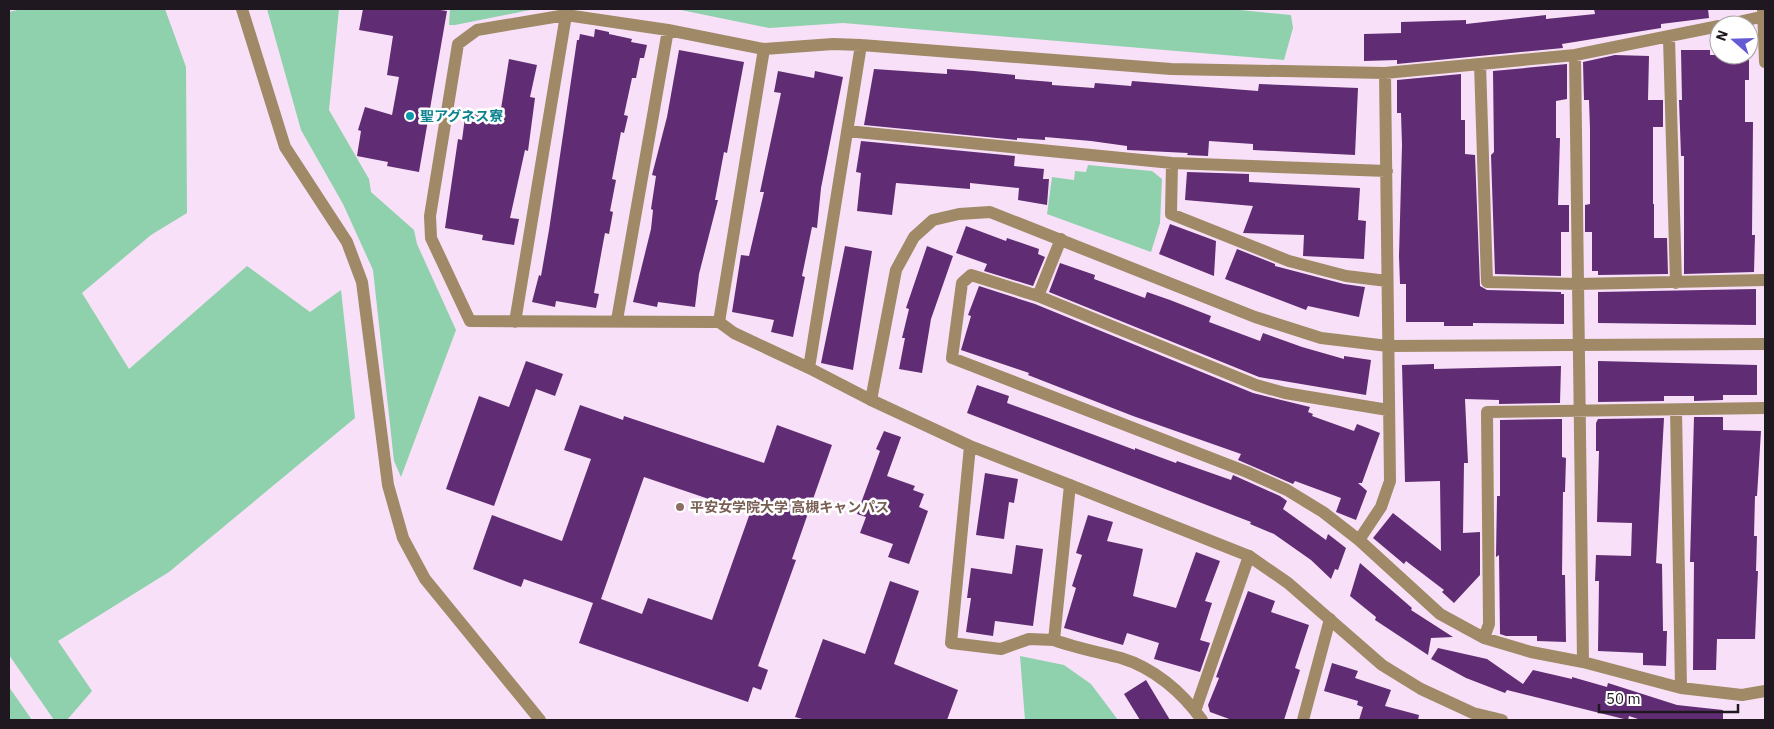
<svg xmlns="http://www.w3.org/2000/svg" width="1774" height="729" font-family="'IBM Plex Sans','Noto Sans JP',sans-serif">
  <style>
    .green { fill: #8ed1ac }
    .building { fill: #602c73; fill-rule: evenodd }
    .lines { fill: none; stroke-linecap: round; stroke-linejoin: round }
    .minor { stroke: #a08966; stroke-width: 12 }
    .tertiary { stroke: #a08966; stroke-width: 12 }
    .culture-dot { fill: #0f9aa8; stroke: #fff; stroke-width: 2 }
    .education-dot { fill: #8d6e63; stroke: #fff; stroke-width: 2 }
    .labels { text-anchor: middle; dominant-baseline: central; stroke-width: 5; stroke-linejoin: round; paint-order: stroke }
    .culture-label { font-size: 14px; font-weight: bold; fill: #0d838f; stroke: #fff; text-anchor: start }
    .education-label { font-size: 14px; font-weight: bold; fill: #785e54; stroke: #fff; text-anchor: start }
  </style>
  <rect width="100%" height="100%" fill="#f8e1f8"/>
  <path class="green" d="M21,9H165L186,67L187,213L151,235L82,293L129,369L247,266L310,312L341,290L355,418L169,572L58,641L92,691L67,720H54L9,655V12Z
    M267,9H339L329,110L369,179L371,192L414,230L417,244L456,330L401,477L394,461L373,270L343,204L301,130Z
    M450,9H535L455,25H449Z
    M676,9H1230L1291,15L1293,28L1284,60L843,23L769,28Z
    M1088,165L1152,171L1162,179L1160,223L1151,252L1047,214L1052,177L1074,180L1075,171L1086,172Z
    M1020,656L1064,665L1091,684L1118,720H1025Z
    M9,687L32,720H9Z"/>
  <path class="building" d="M363,9H434L447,11L419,172L387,166L388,162L357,156L361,131L358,130L365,107L392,115L399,77L387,75L393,36L359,30Z
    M1594,9H1708L1709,18L1661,24V28L1562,44L1563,48L1397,64V60L1364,61V34L1401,33V22L1466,20V24L1546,15V19L1595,14Z
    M595,29L609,32V34L632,39L631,42L647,45L644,58H640L636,78H632L624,115L628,116L624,133L621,132L612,179L616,180L610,211L613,212L609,234L605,233L604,238L594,293L599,294L596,308L556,301L555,307L532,302L539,275L541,276L549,230L577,40H579L580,34L594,37Z
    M679,50L744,62L727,153L724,152L715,200H718L699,274L695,307L658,302L657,307L633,302L651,229L653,210L651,209L656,176L652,175L667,117Z
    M1681,50H1710V55H1749V80H1745V122H1753L1752,235H1755L1754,272L1684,274V156H1681L1679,100H1682Z
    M1615,55L1649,56L1648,100H1663V127H1653V204H1654V238H1667L1668,274L1598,275V271H1592V232H1585V205L1590,204V129L1589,100H1584L1583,62Z
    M509,59L537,65L530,97L535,98L528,151L525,150L510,218L519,219L514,245L482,240L483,235L445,228L458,139L462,140L466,110L500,115Z
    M1567,64V99L1556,101V138H1560L1558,205H1569V232H1561V276L1495,274L1491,155L1494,152L1493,71Z
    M874,69L947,74V69L974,71L1015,75V79L1052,82V85L1094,88L1095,83L1131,86L1132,81L1258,91L1259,84L1358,88L1355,155L1253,150V144L1209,141L1208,156L1187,155L1188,153L1127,150V146L1091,141L1045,137V140L1017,138V140L864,125Z
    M778,71L814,78L815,71L843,77L821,188L817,228L812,227L802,276L805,277L793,337L771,332L774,320L732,312L741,255L749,256L764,192H760L781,93L774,92Z
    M1461,74V120H1465V154L1475,155L1480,286L1487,290L1561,292V294H1564V324L1473,323V326H1444V322H1406V284H1400L1399,256L1402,145L1401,113H1397V80Z
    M861,141L1015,156L1014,166L1044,169L1043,179H1049L1047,205L1018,200L1019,188L970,183V189L896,183L892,215L857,211L861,173L856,172Z
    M1187,172L1249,174V182L1360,188L1358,220L1366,221L1364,259L1303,256L1304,235L1243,233L1253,206L1185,200Z
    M1170,224L1216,241L1214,276L1159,254Z
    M966,226L1006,241L1007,238L1039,249L1038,254L1045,257L1033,286L984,271L987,264L956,253Z
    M845,246L872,251L853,370L821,363Z
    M927,246L953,256L931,319L922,373L899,369L905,338H902L909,309L906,308Z
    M1237,249L1275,264V266L1344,284L1365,287L1359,317L1308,306L1306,310L1225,279Z
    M1060,263L1095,275L1094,279L1145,298L1147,292L1170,300L1211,316L1209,322L1260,341L1263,333L1302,347L1344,359V356L1371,360L1366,395L1259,377L1049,292Z
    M979,286L1035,304L1253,393L1310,407L1308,412L1313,414L1312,416L1354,431L1357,424L1380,433L1362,483H1358L1367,491L1356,520L1336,512L1341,498L1295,481L1293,484L1238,460L1241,454L1133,416L1028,375L1029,373L961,350L971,316L968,315Z
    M1756,289V325L1598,323V292Z
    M526,361L563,374L555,396L536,389L494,506L446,489L479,396L509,407Z
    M1598,361L1757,365V395H1723V400L1694,401V396H1664V401L1598,402Z
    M1434,364V369L1561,366L1560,403L1499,404V400L1465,399L1468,463H1464L1463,533L1480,532V575L1454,603L1442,592L1444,590L1406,561L1404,564L1373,538L1393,513L1441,551L1440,481L1405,482L1404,441L1402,365Z
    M977,385L1009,396L1007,403L1046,417L1135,450V448L1176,463L1177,461L1231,480L1233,475L1280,496L1287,501L1283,509L1326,540L1328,534L1346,548L1338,570L1335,569L1331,579L1311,560L1274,534L1250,524L1251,522L967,413Z
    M580,405L623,420L624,416L764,463L777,425L832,445L792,559L796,560L758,666L768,670L761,690L753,687L748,702L579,643L593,603L524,579L521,587L473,569L492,515L562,541L591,459L564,450ZM644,477L750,513L712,620L648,598L642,614L601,599Z
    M1694,417H1723V430L1761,431L1757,496H1755L1754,536H1757L1756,571H1758L1755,639H1717L1716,670H1693L1694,562H1690Z
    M1664,418L1656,563L1662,564L1663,631H1667L1666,666L1643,665V653L1598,651L1599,581H1595L1596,555L1631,556L1632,523L1597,522L1599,451H1596V423L1598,419Z
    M1562,419V457L1566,458L1565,492H1563L1562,575H1565L1566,642L1537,641V636H1506L1500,634L1499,555L1496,557L1497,496H1500V420Z
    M884,431L901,437L887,476L915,486L913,490L924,494L919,507L928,511L909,564L888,557L893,544L860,533L866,517L857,514L880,451L876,449Z
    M985,473L1018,479L1014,503L1009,502L1004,539L976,535Z
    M1088,515L1113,522L1107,541L1143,549L1133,596L1176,608L1196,552L1220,561L1205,601L1212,603L1200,640L1210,643L1200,672L1154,659L1159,643L1127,633L1123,645L1064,628L1076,588L1072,586L1082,555L1076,553Z
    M1016,545L1043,549L1033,626L995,621L993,636L966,632L971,598H967L971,568L1012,574Z
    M1360,563L1412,608L1411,610L1453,637L1431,638L1428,655L1375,620L1376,617L1350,596Z
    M890,581L919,591L894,664L958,690L947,720H806L795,717L823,639L865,654Z
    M1248,591L1275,601L1271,612L1309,625L1295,668L1300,670L1284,720H1232L1210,712L1208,705L1219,678L1216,677Z
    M1438,648L1487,659L1523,684L1533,670L1572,679V677L1607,687L1608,683L1677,705L1723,710V720H1641L1629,716L1628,720L1507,690L1505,693L1466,678L1431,659Z
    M1332,663L1358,671L1355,678L1391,690L1385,706L1419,715L1418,720H1359L1363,707L1357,705L1358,701L1324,691Z
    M1146,680L1170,720H1140L1124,694Z"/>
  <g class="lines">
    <path class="minor" d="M1763,9L1765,62
      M1725,25L1765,16
      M1669,38L1676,283
      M1575,55L1583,662
      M1480,64L1487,282L1578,284L1765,280
      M847,131L1172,163L1387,171
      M1172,163L1171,214L1289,261L1346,276L1387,281
      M1038,296L1061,239
      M617,320L668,30
      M515,322L566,15
      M719,322L764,49
      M809,368L861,45
      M1388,410L1285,393L1256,385L1038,296L971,275L962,283L952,358L1247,472L1287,490L1323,512L1359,540L1440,614L1484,638L1531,652L1583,662L1681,688L1742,695L1765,691
      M1676,410L1681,688
      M970,446L951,643L1001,649L1029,639L1054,640
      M1359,540L1381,507L1390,481L1385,73
      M1484,638L1489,624L1487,412L1765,408
      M1195,711L1249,556
      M1202,720C1182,692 1154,668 1121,658C1098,652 1076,648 1054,640L1070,485L970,446L871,400L809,368L734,333L719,322L470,321L431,238L430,216L458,44L477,30L566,15L668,30L764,49L833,44L861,45L1171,69L1385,73L1575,55L1719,26
      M1303,720L1330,619"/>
    <path class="tertiary" d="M242,9L285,147L347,242L362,282L388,485L403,538L425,579L540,720
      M871,400L896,270L914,237L933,220L959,214L990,212L1255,317L1321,338L1388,346L1765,344
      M1070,485L1249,556L1288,583L1382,665L1421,689L1473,713L1502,720"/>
  </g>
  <circle class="culture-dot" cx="410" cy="116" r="5"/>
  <circle class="education-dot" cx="680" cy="507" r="5"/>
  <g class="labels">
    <g class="culture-label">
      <text x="420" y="116">聖アグネス寮</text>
    </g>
    <g class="education-label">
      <text x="690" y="507">平安女学院大学 高槻キャンパス</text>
    </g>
  </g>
  <rect width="1774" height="729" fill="none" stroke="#201820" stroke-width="20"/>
  <g transform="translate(1734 40) rotate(290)"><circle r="24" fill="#ffffff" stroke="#a6a3a6"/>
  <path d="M0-4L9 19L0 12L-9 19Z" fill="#645ad3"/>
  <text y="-8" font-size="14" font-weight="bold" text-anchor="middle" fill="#201820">N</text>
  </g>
  <path d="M1599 704v8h139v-8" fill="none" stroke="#201820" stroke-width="2.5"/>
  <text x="1606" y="704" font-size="15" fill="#201820" stroke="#ffffff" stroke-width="4" paint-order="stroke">50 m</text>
</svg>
